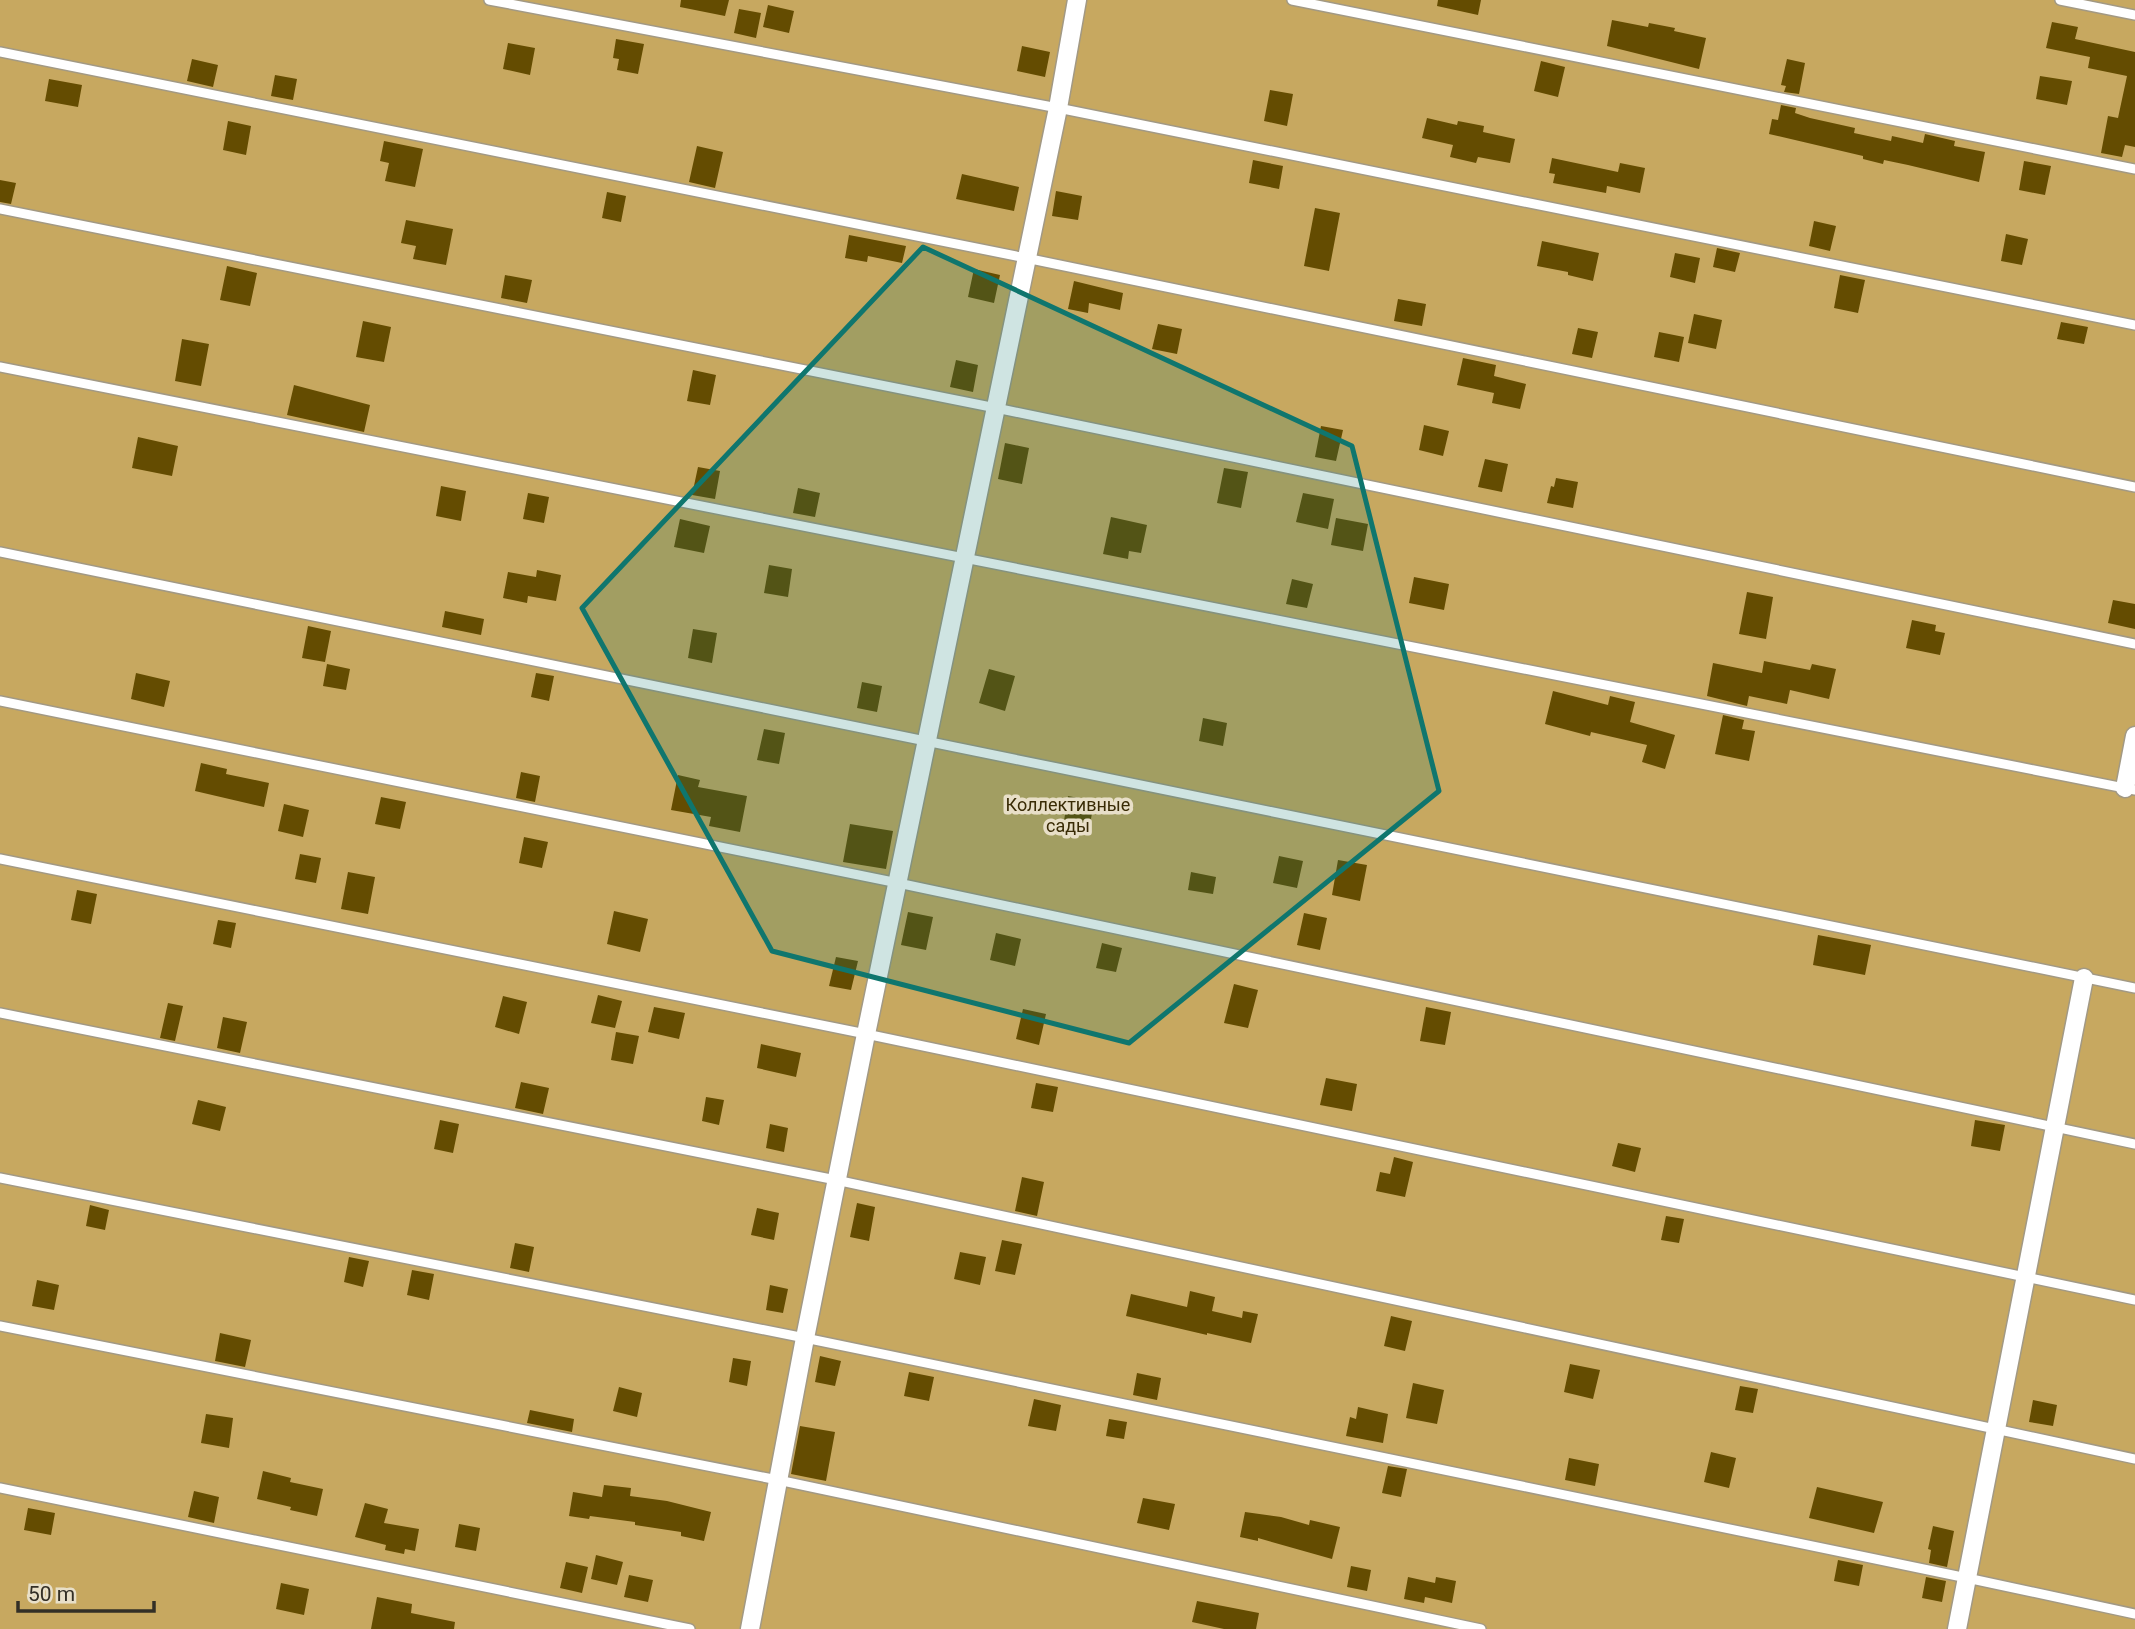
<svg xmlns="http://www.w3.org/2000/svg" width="2135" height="1629" font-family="Roboto,sans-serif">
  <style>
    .green { fill: #c7a860 }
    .building { fill: #644c01 }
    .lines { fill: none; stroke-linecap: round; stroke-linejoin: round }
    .service-casing { stroke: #a29984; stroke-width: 12 }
    .minor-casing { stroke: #a29984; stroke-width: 21 }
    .service { stroke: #fff; stroke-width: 9 }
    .minor { stroke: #fff; stroke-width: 18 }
    .marked { fill: #0f766e; fill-opacity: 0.2; stroke: #0f766e; stroke-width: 5; stroke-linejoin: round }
    .labels { text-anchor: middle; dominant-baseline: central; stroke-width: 7; stroke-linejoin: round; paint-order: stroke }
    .park-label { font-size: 18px; fill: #392b05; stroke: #e8dfc8 }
  </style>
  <rect width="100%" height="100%" fill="#e8dfc8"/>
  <path class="green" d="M0,0H2135V1629H0Z"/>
  <path class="building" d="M681,0H729L725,16L680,7Z
    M1438,0H1481L1478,15L1437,6Z
    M768,5L794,11L789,33L763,27Z
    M739,9L761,13L756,38L734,33Z
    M1612,20L1648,27L1649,23L1675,28L1674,31L1706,38L1699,69L1607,46Z
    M2052,22L2078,27L2075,39L2135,52V147L2125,145L2122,157L2101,153L2108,116L2118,118L2127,76L2088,68L2090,57L2046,48Z
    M616,39L644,44L638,74L617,70L619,59L613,58Z
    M508,43L535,48L530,75L503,69Z
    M1022,46L1050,52L1045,77L1017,71Z
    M192,59L218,65L213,87L187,81Z
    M1787,59L1805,63L1799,94L1784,92L1786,86L1781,85Z
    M1541,61L1565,67L1558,97L1534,91Z
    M275,75L297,79L293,100L271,96Z
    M2040,76L2072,81L2067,105L2036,99Z
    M49,79L82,85L78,107L45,101Z
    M1270,90L1293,94L1287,126L1264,121Z
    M1781,105L1796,108L1795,113L1810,118L1855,128L1854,133L1891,141L1892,136L1923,143L1925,134L1955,141L1954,146L1985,152L1979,182L1908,165L1884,160L1883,164L1863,159V156L1769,134L1772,119L1778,120Z
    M1427,118L1457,125L1458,121L1484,126L1483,132L1515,139L1510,163L1478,157L1476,163L1450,157L1453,145L1422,138Z
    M228,121L251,126L246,155L223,150Z
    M384,141L423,149L415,187L385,181L389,163L380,161Z
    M697,146L723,152L715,188L689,182Z
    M1552,158L1618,172L1620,163L1645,168L1640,193L1607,186L1606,193L1553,183L1555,174L1549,173Z
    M1253,160L1283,166L1279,189L1249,183Z
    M2024,161L2051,166L2045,195L2019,190Z
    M962,174L1019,187L1014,211L956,199Z
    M0,180L16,183L11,204L0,202Z
    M1056,191L1082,196L1078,220L1052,216Z
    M607,192L626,196L621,222L602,218Z
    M1315,208L1340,213L1329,271L1304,266Z
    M406,220L453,229L446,265L413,259L416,246L401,243Z
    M1814,221L1836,226L1830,251L1809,246Z
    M2006,234L2028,239L2022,265L2001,261Z
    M849,235L906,246L902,263L868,256L867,262L845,258Z
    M1542,241L1599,253L1593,281L1568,275V272L1537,266Z
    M1717,248L1740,253L1735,272L1713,267Z
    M1675,253L1700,258L1695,283L1670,277Z
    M227,266L257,273L250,306L220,300Z
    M974,269L1000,275L994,303L968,297Z
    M505,275L532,280L527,303L501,298Z
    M1840,275L1865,280L1858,313L1834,308Z
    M1074,281L1123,293L1120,310L1089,303L1088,313L1068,309Z
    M1398,299L1426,304L1422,326L1394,321Z
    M1694,314L1722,320L1716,349L1688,343Z
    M363,321L391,327L384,362L356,357Z
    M2061,322L2088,327L2084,344L2057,339Z
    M1158,324L1182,329L1177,354L1152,349Z
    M1578,328L1598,332L1592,358L1572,354Z
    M1659,332L1684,337L1679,362L1654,357Z
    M182,339L209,344L201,386L175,381Z
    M1463,358L1496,365L1494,376L1526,384L1520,409L1492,403L1494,393L1457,385Z
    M956,360L978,365L973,392L950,387Z
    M693,370L716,375L710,405L687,401Z
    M294,385L370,405L364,432L287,415Z
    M1424,425L1449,431L1443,456L1419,450Z
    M1321,426L1343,430L1336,461L1315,457Z
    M138,437L178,446L172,476L132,468Z
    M1005,443L1029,448L1022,484L998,479Z
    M1485,459L1508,464L1502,492L1478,487Z
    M698,467L720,471L715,499L692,495Z
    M1224,468L1248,472L1241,508L1217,503Z
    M1556,478L1578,482L1573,508L1547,503L1551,486L1554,487Z
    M441,486L466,491L461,521L436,516Z
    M798,488L820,493L815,517L793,513Z
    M528,493L549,497L544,523L523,519Z
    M1303,493L1334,499L1328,529L1296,522Z
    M1111,517L1147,525L1141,553L1129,551L1128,559L1103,554Z
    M1336,518L1368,524L1363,551L1331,545Z
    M680,519L710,526L704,553L674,547Z
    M769,565L792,569L788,597L764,593Z
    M537,570L561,575L556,601L528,596L527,603L503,598L508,572L536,577Z
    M1414,577L1449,584L1444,610L1409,603Z
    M1292,579L1313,584L1307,608L1286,604Z
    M1747,592L1773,597L1766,639L1739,634Z
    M2113,600L2135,604V629L2108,623Z
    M445,611L484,619L481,635L442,627Z
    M1912,620L1936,625L1935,631L1945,633L1940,655L1906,648Z
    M308,626L331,631L325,662L302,658Z
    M693,629L717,633L712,663L688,658Z
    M1764,661L1810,670L1812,664L1836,669L1829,699L1790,690L1787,704L1749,696L1747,706L1707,696L1713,663L1762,673Z
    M327,664L350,669L346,690L323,686Z
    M989,669L1015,676L1005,711L979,703Z
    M136,673L170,681L164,707L131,699Z
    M536,673L554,676L549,701L531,697Z
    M862,682L882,686L877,712L857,708Z
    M1553,691L1608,705L1610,696L1635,702L1630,722L1675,735L1665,769L1642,762L1647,745L1591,732L1590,736L1545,724Z
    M1723,715L1744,720L1742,729L1755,731L1749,761L1715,754Z
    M1203,718L1227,723L1223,746L1199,741Z
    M764,729L785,733L779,764L757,760Z
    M201,763L227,769L226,774L269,783L264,807L195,791Z
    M521,772L540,776L535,802L516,798Z
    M678,775L700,780L698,787L747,796L740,832L709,826L711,817L671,810Z
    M1068,796L1094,801L1089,831L1063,827Z
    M381,797L406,802L400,829L375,824Z
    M284,804L309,810L303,837L278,831Z
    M850,824L893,831L886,869L843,862Z
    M524,837L548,842L542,868L519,863Z
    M300,854L321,858L316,883L295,879Z
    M1279,856L1303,861L1297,888L1273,883Z
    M1338,860L1367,865L1360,901L1332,895Z
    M348,872L375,877L368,914L341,909Z
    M1191,872L1216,877L1213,894L1188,890Z
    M77,890L97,894L91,924L71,920Z
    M614,911L648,919L640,952L607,944Z
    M908,912L933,917L926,950L901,945Z
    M1304,913L1327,918L1320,950L1297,945Z
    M218,920L236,923L231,948L213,944Z
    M996,933L1021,939L1015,966L990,960Z
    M1818,935L1871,945L1865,975L1813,965Z
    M1102,943L1122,948L1116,972L1096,968Z
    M836,957L858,961L851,990L829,986Z
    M1234,984L1258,990L1248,1028L1224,1023Z
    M598,995L622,1001L615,1028L591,1023Z
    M503,996L527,1002L519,1034L495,1027Z
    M168,1003L183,1006L175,1041L160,1038Z
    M654,1007L685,1013L679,1039L648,1032Z
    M1426,1007L1451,1012L1445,1045L1420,1041Z
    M1023,1009L1046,1014L1039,1045L1016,1039Z
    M223,1017L247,1022L240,1053L217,1048Z
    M616,1032L639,1036L633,1064L611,1060Z
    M761,1044L801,1053L796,1077L757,1068Z
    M1326,1078L1357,1084L1352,1111L1320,1105Z
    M521,1082L549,1088L543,1114L515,1108Z
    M1036,1083L1058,1087L1053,1112L1031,1108Z
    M706,1097L724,1100L719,1125L702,1121Z
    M198,1100L226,1107L220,1131L192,1124Z
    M440,1120L459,1124L453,1153L434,1149Z
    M1975,1120L2005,1125L2000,1151L1971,1146Z
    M770,1124L788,1128L784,1152L766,1148Z
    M1618,1143L1641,1148L1635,1172L1612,1166Z
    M1394,1157L1413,1162L1405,1197L1376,1191L1380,1172L1390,1174Z
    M1022,1177L1044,1182L1037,1216L1015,1211Z
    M857,1203L875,1207L869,1241L850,1237Z
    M90,1205L109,1210L105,1230L86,1226Z
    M757,1208L779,1213L774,1240L751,1235Z
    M1666,1216L1684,1219L1679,1243L1661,1240Z
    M1002,1240L1022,1244L1015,1275L995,1271Z
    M515,1243L534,1247L529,1272L510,1268Z
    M960,1252L986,1257L980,1285L954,1279Z
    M349,1257L369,1261L363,1287L344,1282Z
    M412,1270L434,1274L429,1300L407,1295Z
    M37,1280L59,1285L54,1310L32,1306Z
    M770,1285L788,1289L783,1313L766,1310Z
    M1190,1291L1215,1297L1212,1311L1242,1318L1243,1311L1258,1314L1251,1343L1207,1333V1335L1126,1316L1131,1294L1187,1307Z
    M1391,1316L1412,1321L1405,1351L1384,1346Z
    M220,1333L251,1340L245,1367L215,1361Z
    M820,1356L841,1361L835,1386L815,1382Z
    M733,1358L751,1361L747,1386L729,1382Z
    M1570,1364L1600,1370L1593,1399L1564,1392Z
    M909,1372L934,1377L929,1401L904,1396Z
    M1137,1373L1161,1378L1157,1400L1133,1395Z
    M1413,1383L1444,1390L1437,1424L1406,1418Z
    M1740,1386L1758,1389L1753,1413L1735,1410Z
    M619,1387L642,1393L637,1417L613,1411Z
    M1034,1399L1061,1405L1056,1431L1028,1426Z
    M2033,1400L2057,1405L2053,1426L2029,1422Z
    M1358,1407L1388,1414L1383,1443L1346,1436L1350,1417L1356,1419Z
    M530,1410L574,1419L572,1432L527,1423Z
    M206,1414L233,1418L229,1448L201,1443Z
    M1109,1419L1127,1422L1124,1439L1106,1436Z
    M800,1426L835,1432L826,1481L791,1474Z
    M1711,1452L1736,1458L1729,1488L1704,1482Z
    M1569,1458L1599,1464L1595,1486L1565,1480Z
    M1388,1466L1407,1469L1401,1497L1382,1493Z
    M263,1471L291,1478L290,1482L323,1489L317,1516L290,1510L291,1507L257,1499Z
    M604,1485L631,1488L630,1496L667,1501L711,1512L704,1541L681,1536V1532L635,1525V1522L590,1516L589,1519L569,1516L573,1492L602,1497Z
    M1817,1487L1883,1502L1874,1533L1809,1518Z
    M194,1491L219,1497L214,1523L188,1517Z
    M1143,1498L1175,1504L1169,1530L1137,1523Z
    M365,1503L388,1509L384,1523L419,1529L415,1551L405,1549L404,1554L385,1550L386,1545L355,1537Z
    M28,1508L55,1513L51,1535L24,1530Z
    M1245,1512L1281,1517L1309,1525L1310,1520L1340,1527L1332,1559L1258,1538V1541L1240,1537Z
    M459,1524L480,1528L476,1551L455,1547Z
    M1933,1526L1954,1531L1947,1567L1929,1563L1931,1550L1928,1549Z
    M596,1555L623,1562L617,1585L591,1579Z
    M1838,1560L1863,1565L1859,1586L1834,1581Z
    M566,1562L588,1567L582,1593L560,1588Z
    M1351,1566L1371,1570L1367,1591L1347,1587Z
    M629,1575L653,1580L648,1602L624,1597Z
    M1408,1577L1435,1583L1436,1577L1456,1581L1452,1603L1425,1597L1424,1603L1404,1599Z
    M1926,1577L1946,1581L1942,1602L1922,1598Z
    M281,1583L309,1589L304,1615L276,1609Z
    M377,1597L412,1604L411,1613L455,1622L454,1629H371Z
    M1197,1601L1259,1613L1256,1629H1224L1192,1622Z"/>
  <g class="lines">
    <g class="service-casing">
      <path id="service" d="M489,0L1058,108L2135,325
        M1292,0L2135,169
        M2060,0L2135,15
        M0,52L1026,258L2135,487
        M0,209L996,408L2135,644
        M0,367L2135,790
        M0,552L2135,988
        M0,701L898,883L2135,1144
        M0,859L866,1034L2135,1300
        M0,1013L836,1180L2135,1459
        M0,1178L805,1338L1967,1578L2135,1614
        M0,1326L778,1480L1481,1629
        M0,1488L690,1629"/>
    </g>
    <g class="minor-casing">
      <path id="minor" d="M2125,788L2135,736
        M750,1629L805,1338L866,1034L1058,108L1077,0
        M1957,1629L2084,978"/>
    </g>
    <use href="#service" class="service"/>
    <use href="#minor" class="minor"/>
  </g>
  <path class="marked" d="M923,247L1352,446L1439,791L1129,1043L772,951L582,608Z"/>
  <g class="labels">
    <g class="park-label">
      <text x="1068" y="804">Коллективные<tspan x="1068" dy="21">сады</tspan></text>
    </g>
  </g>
  <path d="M18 1601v10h136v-10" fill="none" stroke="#332f26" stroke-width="3.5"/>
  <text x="28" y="1601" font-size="21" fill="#332f26" stroke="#e8dfc8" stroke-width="5" paint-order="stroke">50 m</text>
</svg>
